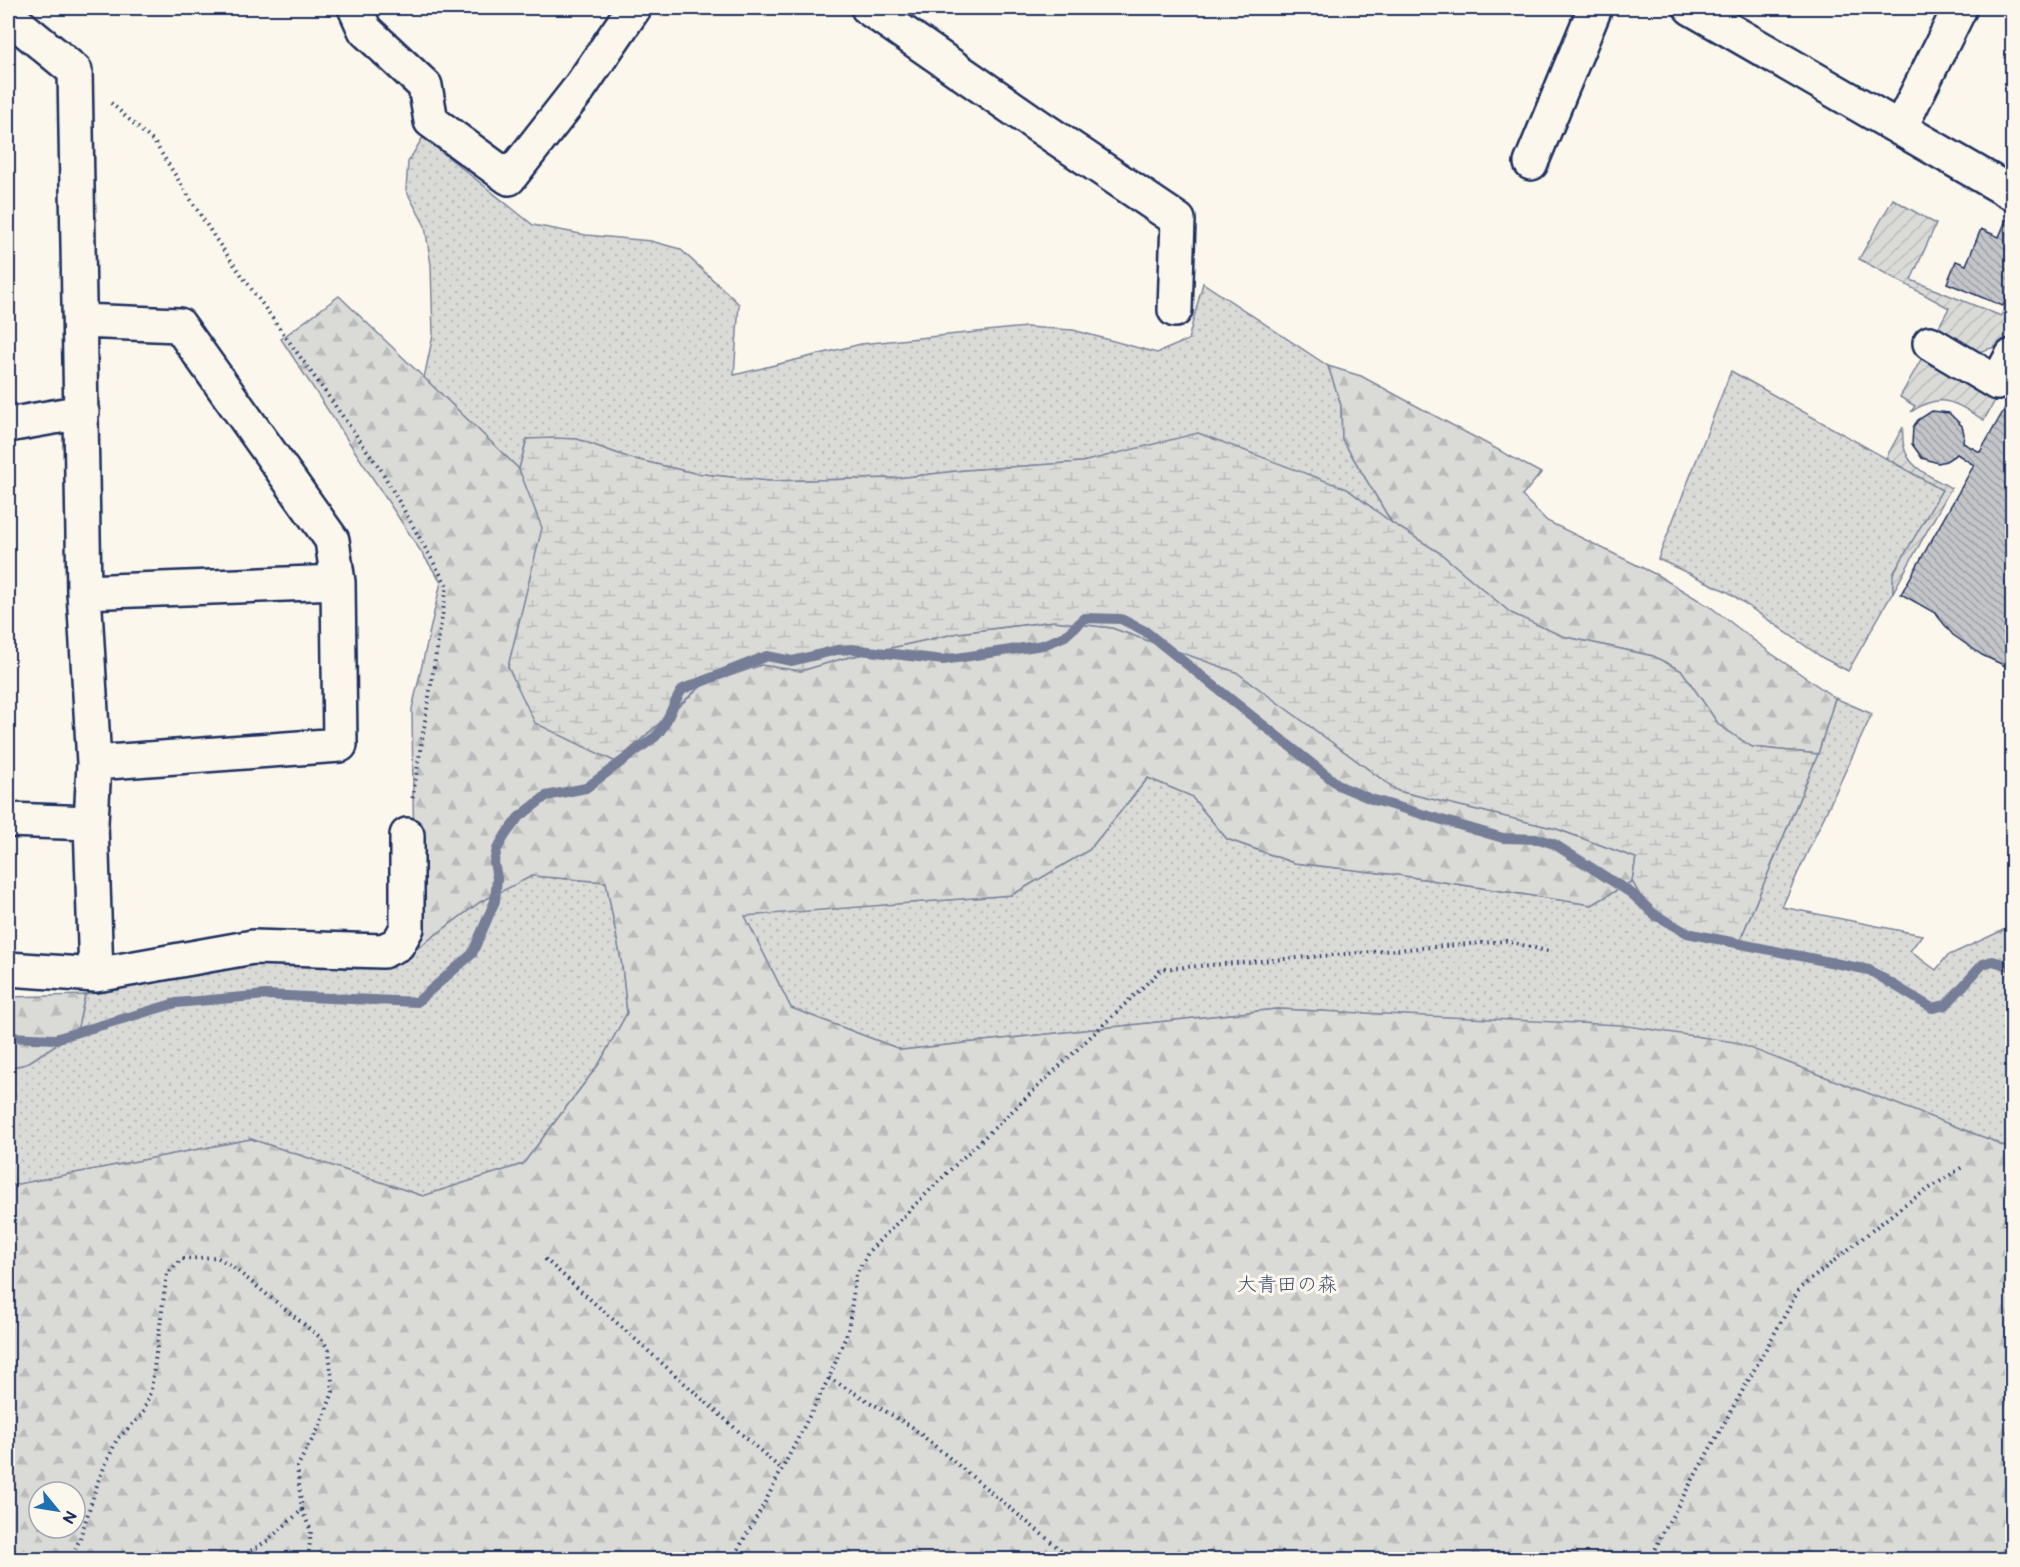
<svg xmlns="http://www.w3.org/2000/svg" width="2020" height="1567" font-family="'Balsamiq Sans','Klee One',sans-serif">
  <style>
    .grass { fill: url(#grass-dots); stroke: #7a849a; stroke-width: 1.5 }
    .forest { fill: url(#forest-firs); stroke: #7a849a; stroke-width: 1.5; fill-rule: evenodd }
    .wetland { fill: url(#wetland-marsh); stroke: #7a849a; stroke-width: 1.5 }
    .garden { fill: url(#garden-furrows); stroke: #7a849a; stroke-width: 1.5 }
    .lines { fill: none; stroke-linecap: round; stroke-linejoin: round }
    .stream { stroke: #747e96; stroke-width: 10 }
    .building { fill: url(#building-back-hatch); stroke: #1b2f5e; stroke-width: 1.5 }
    .minor-casing { stroke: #1b2f5e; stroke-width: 38 }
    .path { stroke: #1b2f5e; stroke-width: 4; stroke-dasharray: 1.5 4.5; stroke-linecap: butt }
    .minor { stroke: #fbf7ec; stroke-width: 33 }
    .labels { text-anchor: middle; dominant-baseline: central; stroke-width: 6; stroke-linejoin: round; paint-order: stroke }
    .park-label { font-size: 20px; fill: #415176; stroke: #fbf7ec }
  </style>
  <defs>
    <pattern id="grass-dots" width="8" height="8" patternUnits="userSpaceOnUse" patternTransform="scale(1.5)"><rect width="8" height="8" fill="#dadad7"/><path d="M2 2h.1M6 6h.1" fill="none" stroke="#babbbb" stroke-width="1.8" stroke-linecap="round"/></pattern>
    <pattern id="forest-firs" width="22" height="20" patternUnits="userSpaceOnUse" patternTransform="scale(1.5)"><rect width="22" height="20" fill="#dadad7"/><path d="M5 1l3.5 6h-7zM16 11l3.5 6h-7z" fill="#babbbb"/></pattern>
    <pattern id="wetland-marsh" width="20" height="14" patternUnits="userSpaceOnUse" patternTransform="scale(1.5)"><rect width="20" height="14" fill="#dadad7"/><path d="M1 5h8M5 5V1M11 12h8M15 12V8" fill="none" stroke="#babbbb"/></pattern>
    <pattern id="garden-furrows" width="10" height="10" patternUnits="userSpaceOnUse" patternTransform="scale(1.5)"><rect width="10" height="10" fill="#dadad7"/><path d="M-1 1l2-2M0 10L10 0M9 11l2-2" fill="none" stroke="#babbbb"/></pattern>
    <pattern id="building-back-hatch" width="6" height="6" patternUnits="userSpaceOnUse" patternTransform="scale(1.5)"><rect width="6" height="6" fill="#c3c5c9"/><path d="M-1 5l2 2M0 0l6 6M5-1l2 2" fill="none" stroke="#9ea0a6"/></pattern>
  </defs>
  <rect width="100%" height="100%" fill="#fbf7ec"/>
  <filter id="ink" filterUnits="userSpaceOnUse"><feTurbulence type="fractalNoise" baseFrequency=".0167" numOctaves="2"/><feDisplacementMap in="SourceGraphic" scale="12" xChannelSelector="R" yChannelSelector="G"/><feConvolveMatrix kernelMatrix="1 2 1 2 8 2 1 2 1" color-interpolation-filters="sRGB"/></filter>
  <g filter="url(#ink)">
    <path class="grass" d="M423,137L533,225L586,235L651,241L680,249L739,304L734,375L861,344L1026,327L1073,330L1157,353L1188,340L1203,283L1328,366L1341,405L1342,439L1392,523L1347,489L1139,449L1082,462L965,470L898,478L768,481L694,473L630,458L577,439H527L519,469L424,378L433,335L431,265L425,226L406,190L408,162Z
      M1731,371L1942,490L1894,574L1893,592L1848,671L1823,658L1728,592L1658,559Z
      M1835,698L1872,714L1782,907L1922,935L1910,951L1936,970L1947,956L2012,926V1151L1991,1140L1435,1017L1277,1009L902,1050L791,1008L744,915L1012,895L1089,850L1148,778L1191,796L1227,839L1294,863L1398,875L1592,905L1632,881L1654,920L1738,945L1818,754Z
      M532,876L606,882L622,965L627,1013L599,1064L523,1164L423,1196L251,1139L8,1186V1068L26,1064L76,1031L85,995L161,976L272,961L415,950L480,902Z"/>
    <path class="forest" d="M339,296L519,469L543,527L508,667L616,762L703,685L761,665L801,671L841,659L958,633L1054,621L1112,628L1237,672L1398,791L1557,829L1636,858L1632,881L1592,905L1398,875L1294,863L1227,839L1191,796L1148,778L1089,850L1012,895L745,916L791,1008L902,1050L1277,1009L1621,1025L1734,1042L1991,1140L2012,1151V1559L8,1560V1186L251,1139L423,1196L523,1164L599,1064L627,1013L622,965L606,882L532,876L480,902L415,950L412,709L441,582L281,339ZM39,1492H75V1528H39Z
      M1328,366L1361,376L1541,473L1522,496L1547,521L1657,575L1712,608L1772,654L1835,698L1818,754L1752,747L1719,725L1682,671L1653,656L1562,636L1510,613L1440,553L1392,523L1342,439L1341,405Z
      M85,995L77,1031L26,1064L8,1068V997Z"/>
    <path class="wetland" d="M1198,433L1347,489L1392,523L1440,553L1511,613L1562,636L1653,656L1682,671L1719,725L1752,747L1818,754L1738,945L1654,920L1632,881L1636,858L1557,829L1398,791L1236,672L1112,628L1054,621L958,633L841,659L801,671L761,665L702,685L616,762L535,723L508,667L542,528L519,469L527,439L554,438L577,439L630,458L694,473L768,481L898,478L965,470L1082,462Z"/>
    <path class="garden" d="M1893,199L1936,224L1911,280L2001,316L2012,290V330L2005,344L1972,354L1936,332L1949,308L1859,259Z
      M1923,356L1997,397L1984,420C1956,404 1942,390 1911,412L1915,406L1900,397Z
      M1903,427C1899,465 1923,472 1951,488L1893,592V574L1942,490L1886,458Z"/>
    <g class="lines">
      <path class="stream" d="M8,1037L55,1039L176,1003L265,995L417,1002L472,954L495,901L497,878L494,862L497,849L506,834L518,818L546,796L586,788L655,737C669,724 671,704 683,689L767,656L792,661L837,650L852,649L943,660L1043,645L1065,636L1085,618L1121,619L1145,631L1340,786L1371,799L1503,838L1539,839L1554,844L1631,893L1654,914L1687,933L1869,970L1932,1008L1946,1005L1983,964L1993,961L2012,967"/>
    </g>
    <path class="building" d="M2007,218L2012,220V285L2003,306L1947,283L1956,261L1966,265L1981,229L1999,237Z
      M2012,396V669L1982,655L1953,635L1935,613L1901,594L1974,465L1957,454L1946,461L1938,463L1922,458L1912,444L1913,427L1918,420L1932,411L1949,413L1962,426L1964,434L1963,443L1980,452Z"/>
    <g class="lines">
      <g class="minor-casing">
        <path id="minor" d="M355,8L365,30L425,86L431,121L509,178L578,90L634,8
          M868,8L1037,125L1178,220L1175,310
          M1691,8L2012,193
          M8,16L75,71L84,592L94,763L91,823L96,975
          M1900,128L1960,8
          M1531,163L1595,8
          M81,321L179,325L332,540L338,582L340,745L94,763
          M1930,343L1997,383L2012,356
          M8,425L82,412
          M84,592L338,582
          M8,820L91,823
          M8,969L96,975L253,947L383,951L398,944L407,928V835"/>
      </g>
      <path class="path" d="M111,103L155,143L215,238L381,470L447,586L412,801
        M545,1259L782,1470
        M829,1378L912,1427L1073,1560
        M302,1510L311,1531L308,1560
        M70,1560L79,1541L99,1479L117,1439L142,1415L151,1390L167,1274L182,1259L217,1257L230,1265L321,1338L329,1350L333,1392L321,1424L297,1467L302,1510L267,1541L236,1560
        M732,1560L763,1506L829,1378L848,1331L856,1274L869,1251L950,1170L1162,969L1506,941L1551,952
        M1651,1560L1661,1536L1800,1288L1904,1205L1964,1166"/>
      <use href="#minor" class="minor"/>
    </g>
  </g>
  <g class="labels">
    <g class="park-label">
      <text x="1287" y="1285">大青田の森</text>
    </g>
  </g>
  <rect width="2020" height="1567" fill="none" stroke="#fbf7ec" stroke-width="30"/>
  <rect x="15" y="15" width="1990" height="1537" fill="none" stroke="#1b2f5e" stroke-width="2" filter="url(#ink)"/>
  <g transform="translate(57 1510) rotate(120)"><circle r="28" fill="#fbf7ec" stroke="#a1a7b3" stroke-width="1.5"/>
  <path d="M0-4.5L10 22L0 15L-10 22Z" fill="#1f6fb2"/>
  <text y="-9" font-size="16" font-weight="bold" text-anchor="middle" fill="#1b2f5e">N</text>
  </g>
</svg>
